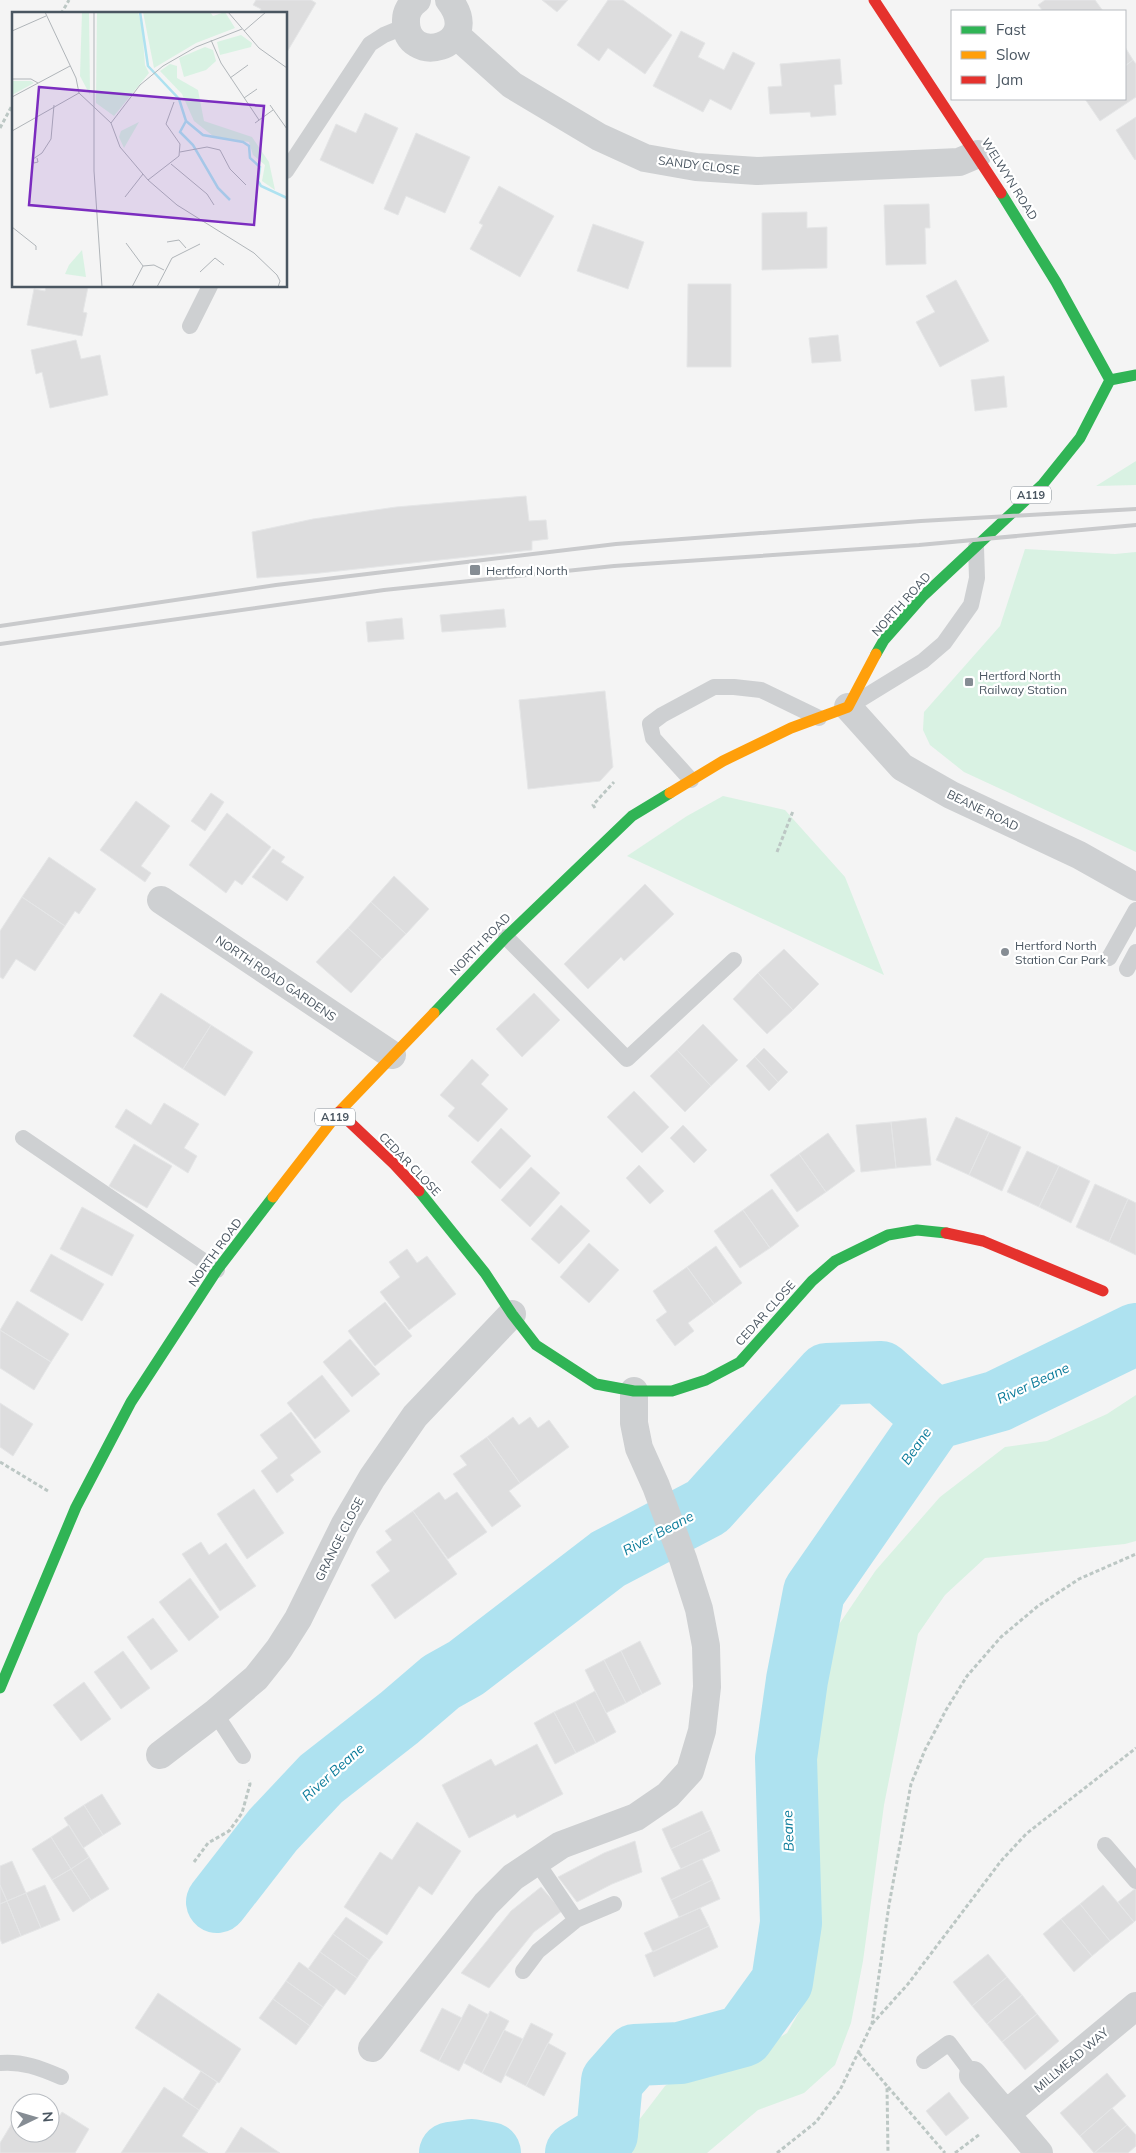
<svg xmlns="http://www.w3.org/2000/svg" width="1136" height="2153" font-family="Mulish,sans-serif">
  <style>
    .green { fill: #d9f2e3 }
    .lines { fill: none; stroke-linecap: round; stroke-linejoin: round }
    .river { stroke: #aee2f0; stroke-width: 62 }
    .building { fill: #ddddde; stroke: #e5e6e7 }
    .path { stroke: #bcc7c4; stroke-width: 3; stroke-dasharray: 4 2.5; stroke-linecap: butt }
    .lane { stroke: #ced0d2; stroke-width: 16 }
    .street { stroke: #ced0d2; stroke-width: 28 }
    .fast { stroke: #30b455; stroke-width: 11 }
    .slow { stroke: #ff9f0a; stroke-width: 11 }
    .jam { stroke: #e5322d; stroke-width: 11 }
    .rail { stroke: #c9cacc; stroke-width: 4 }
    .poi-dot { fill: #868d94; stroke: #fff; stroke-width: 2 }
    .labels { text-anchor: middle; dominant-baseline: central; stroke-width: 4.5; stroke-linejoin: round; paint-order: stroke }
    .shield { fill: #fff; stroke: #808990; stroke-width: 1 }
    .shield-label { font-size: 11px; font-weight: bold; fill: #4a5661 }
    .street-label { font-size: 12px; fill: #4a5661; stroke: #fff }
    .poi-label { font-size: 12px; fill: #4a5661; stroke: #fff; text-anchor: start }
    .water-label { font-size: 14px; font-style: italic; fill: #0c7c9b; stroke: #fff }
    .inset-river { fill: none; stroke: #aee2f0; stroke-width: 2.5 }
    .inset-road { fill: none; stroke: #b0b5b9; stroke-width: 1 }
    .view { fill: #7b2cbf; fill-opacity: 0.15; stroke: #7b2cbf; stroke-width: 2.5 }
    .inset-edge { fill: none; stroke: #4a5661; stroke-width: 2.5 }
  </style>
  <rect width="100%" height="100%" fill="#f4f4f4"/>
  <path class="green" d="M1136,461V485L1096,486Z
    M1025,549L1115,554L1136,552V852L964,772L930,745L923,730L924,712L1000,626Z
    M723,796L785,810L845,877L884,975L627,856L687,816Z
    M1136,1395V1541L1125,1544L985,1558L945,1595L918,1634L884,1805L863,1961L851,2023L835,2065L804,2093L758,2110L707,2153H623L639,2120L665,2086L690,2070L762,2048L787,2033L803,2005L812,1974V1921L805,1787L812,1693L829,1639L876,1570L940,1497L1005,1447L1047,1441L1107,1414Z"/>
  <g class="lines">
    <path class="river" d="M934,1419L998,1401L1136,1334
      M217,1902L273,1830L321,1779L399,1718L441,1682L466,1668L608,1559L707,1507L827,1374L881,1372L934,1419
      M450,2153L472,2150L490,2153
      M576,2153L607,2134L612,2081L635,2055L680,2053L743,2036L782,1982L791,1923L786,1758L797,1680L814,1592L934,1419"/>
  </g>
  <path class="building" d="M256,0H311L316,3L287,52L286,14H259L261,9L253,5Z
    M542,0H568L557,12Z
    M608,0H623L672,35L645,74L608,48L599,61L577,45Z
    M1045,0H1095L1103,11H1043L1038,5Z
    M681,31L705,43L698,57L724,70L733,52L755,63L731,110L710,99L703,112L653,86Z
    M1125,47L1133,60L1125,66Z
    M840,59L842,84L834,85L836,115L811,117L810,112L770,114L768,87L782,86L780,64Z
    M1133,60L1136,64V97L1100,121L1085,99H1125V66Z
    M365,113L398,128L373,184L320,160L336,124L356,133Z
    M1136,117V159L1135,160L1116,130Z
    M416,133L470,157L445,213L406,196L398,215L384,209Z
    M499,186L554,216L520,277L470,249L483,225L479,223Z
    M929,204L930,228H925L926,264L886,265L884,205Z
    M807,212V228L827,227V268L762,270V213Z
    M593,224L644,242L628,289L577,271Z
    M956,280L989,341L940,367L916,322L935,312L926,296Z
    M688,284H731V367H687Z
    M46,286L88,287L83,312L87,313L82,336L27,325L34,289L45,291Z
    M838,335L841,361L812,363L809,338Z
    M76,340L81,359L100,355L108,395L50,408L42,372L36,374L31,350Z
    M1004,376L1007,407L975,411L971,380Z
    M526,496L529,521L546,520L548,539L532,541V550L320,573L257,578L252,532L313,519L396,507Z
    M504,609L506,627L442,632L440,615Z
    M402,618L404,639L368,642L366,622Z
    M605,691L613,767L600,781L528,789L519,700Z
    M211,793L224,802L205,831L191,821Z
    M136,801L170,826L141,866L151,873L145,882L100,850Z
    M227,813L271,847L242,885L235,880L226,893L189,865Z
    M273,849L285,857L281,862L304,877L287,901L252,877Z
    M49,857L96,889L79,914L75,911L65,926L22,897Z
    M394,876L429,909L406,934L371,902Z
    M645,884L674,914L624,961L621,957L588,989L564,964Z
    M22,897L65,926L35,971L16,959L3,979L0,977V931Z
    M371,902L406,934L382,959L348,928Z
    M348,928L382,959L351,993L316,962Z
    M784,949L819,984L793,1010L758,973Z
    M758,973L793,1010L767,1034L733,999Z
    M161,993L211,1025L183,1069L133,1036Z
    M534,993L560,1020L522,1057L496,1029Z
    M703,1024L738,1060L711,1086L677,1050Z
    M211,1025L253,1052L225,1096L183,1069Z
    M764,1048L788,1072L778,1082L755,1057Z
    M677,1050L711,1086L685,1112L650,1076Z
    M755,1057L778,1082L769,1091L746,1066Z
    M472,1059L489,1075L481,1084L508,1109L478,1142L448,1116L455,1108L440,1095Z
    M634,1091L669,1127L642,1153L607,1117Z
    M164,1103L199,1124L184,1148L197,1156L188,1173L115,1127L126,1109L151,1125Z
    M956,1117L989,1132L969,1175L936,1160Z
    M926,1118L931,1165L896,1168L891,1122Z
    M891,1122L896,1168L861,1172L856,1125Z
    M683,1125L707,1150L694,1163L670,1138Z
    M501,1128L531,1156L500,1189L471,1162Z
    M989,1132L1021,1147L1002,1191L969,1175Z
    M828,1133L855,1171L826,1192L799,1154Z
    M134,1144L172,1166L147,1208L109,1186Z
    M1027,1151L1059,1166L1039,1207L1007,1192Z
    M799,1154L826,1192L797,1212L770,1175Z
    M639,1165L664,1191L650,1204L626,1178Z
    M1059,1166L1090,1181L1071,1223L1039,1207Z
    M531,1167L560,1193L530,1227L501,1200Z
    M1095,1184L1128,1199L1109,1242L1076,1227Z
    M772,1189L799,1226L770,1248L743,1210Z
    M1128,1199L1136,1203V1255L1109,1242Z
    M561,1205L590,1231L559,1264L531,1239Z
    M82,1207L134,1235L112,1276L60,1249Z
    M743,1210L770,1248L740,1268L714,1231Z
    M589,1243L619,1270L589,1303L560,1277Z
    M716,1246L742,1283L714,1304L687,1267Z
    M407,1249L417,1263L427,1256L456,1294L409,1330L380,1292L400,1277L389,1262Z
    M51,1254L104,1284L82,1321L30,1291Z
    M687,1267L714,1304L688,1323L694,1331L675,1346L656,1320L667,1312L653,1291Z
    M17,1301L69,1334L51,1362L0,1330Z
    M385,1302L412,1336L375,1366L348,1331Z
    M0,1330L51,1362L34,1390L0,1368Z
    M350,1339L380,1374L352,1397L323,1362Z
    M322,1375L350,1411L315,1439L287,1403Z
    M0,1403L33,1424L13,1456L0,1447Z
    M291,1412L321,1452L290,1475L294,1480L277,1493L261,1471L278,1458L260,1435Z
    M513,1417L519,1425L530,1417L538,1428L549,1420L569,1447L520,1483L487,1437Z
    M487,1437L520,1483L509,1491L521,1506L492,1527L453,1474L467,1465L460,1456Z
    M254,1489L284,1533L247,1559L217,1514Z
    M439,1492L445,1500L457,1492L487,1532L448,1559L413,1511Z
    M413,1511L457,1574L395,1619L371,1585L390,1571L376,1552L392,1540L385,1531Z
    M201,1542L209,1555L226,1543L256,1586L220,1611L182,1554Z
    M190,1578L219,1617L189,1641L159,1602Z
    M153,1618L178,1651L151,1670L127,1637Z
    M640,1641L661,1684L642,1694L621,1651Z
    M123,1651L150,1688L121,1709L94,1672Z
    M621,1651L642,1694L626,1703L604,1660Z
    M604,1660L626,1703L606,1713L585,1670Z
    M84,1682L111,1719L81,1741L53,1705Z
    M595,1691L616,1732L596,1743L575,1702Z
    M575,1702L596,1743L576,1753L554,1712Z
    M554,1712L576,1753L555,1764L534,1723Z
    M537,1744L563,1794L517,1818L515,1814L469,1838L442,1785L491,1759L495,1766Z
    M102,1794L121,1824L103,1835L84,1805Z
    M84,1805L103,1835L83,1848L64,1818Z
    M702,1811L711,1830L671,1849L662,1829Z
    M417,1822L461,1851L432,1895L419,1886L387,1935L344,1907L380,1852L392,1860Z
    M69,1825L89,1857L71,1869L51,1837Z
    M711,1830L720,1851L681,1869L671,1849Z
    M51,1837L71,1869L52,1880L32,1849Z
    M635,1841L642,1872L612,1884L577,1902L558,1877L604,1853Z
    M89,1857L109,1889L91,1900L71,1869Z
    M702,1859L712,1880L671,1900L661,1878Z
    M12,1861L26,1893L7,1901L0,1885V1866Z
    M71,1869L91,1900L73,1912L52,1880Z
    M712,1880L720,1899L679,1917L671,1900Z
    M0,1885L7,1901L0,1904Z
    M45,1885L60,1920L41,1928L26,1893Z
    M1103,1885L1134,1922L1110,1941L1080,1904Z
    M541,1887L562,1911L534,1932L489,1988L461,1973L511,1911Z
    M1136,1888V1920L1134,1922L1118,1902Z
    M26,1893L41,1928L21,1936L7,1901Z
    M7,1901L21,1936L2,1944L0,1939V1904Z
    M1080,1904L1110,1941L1092,1956L1061,1919Z
    M700,1908L709,1926L653,1952L644,1933Z
    M346,1917L383,1942L369,1960L333,1934Z
    M1061,1919L1092,1956L1074,1972L1043,1934Z
    M709,1926L718,1947L654,1977L645,1955Z
    M333,1934L369,1960L357,1978L320,1952Z
    M320,1952L357,1978L345,1995L308,1969Z
    M988,1954L1007,1977L972,2006L953,1982Z
    M299,1962L336,1989L323,2007L286,1981Z
    M1007,1977L1022,1995L987,2024L972,2006Z
    M286,1981L323,2007L310,2026L273,1999Z
    M158,1993L241,2049L219,2083L135,2028Z
    M1022,1995L1037,2014L1002,2042L987,2024Z
    M273,1999L310,2026L296,2045L259,2018Z
    M469,2004L489,2015L459,2071L439,2061Z
    M442,2008L462,2018L439,2061L420,2051Z
    M490,2011L509,2021L482,2073L464,2063Z
    M1037,2014L1059,2041L1025,2070L1002,2042Z
    M531,2023L553,2034L526,2086L505,2075Z
    M504,2030L523,2039L501,2083L482,2073Z
    M548,2043L566,2053L544,2096L526,2086Z
    M201,2071L217,2082L199,2110L183,2099Z
    M1107,2073L1126,2096L1080,2136L1060,2113Z
    M164,2087L199,2110L182,2136L208,2153H121Z
    M949,2092L969,2118L946,2136L926,2111Z
    M1112,2108L1127,2125L1094,2153L1080,2136Z
    M20,2110V2133H50V2124L53,2126L62,2112L89,2129L75,2153H0V2143Z
    M1127,2125L1136,2135V2146L1128,2153H1094Z
    M241,2127L280,2153H225Z"/>
  <g class="lines">
    <path class="path" d="M61,14L69,0
      M0,128L14,102
      M595,808L593,805L614,782
      M777,852L793,811
      M0,1462L48,1491
      M194,1862L208,1843L229,1831L242,1813L250,1784L249,1780
      M872,2024L908,1984L1001,1861L1026,1834L1136,1748
      M859,2053L887,2086L888,2153
      M888,2087L945,2153
      M777,2153L816,2122L840,2090L872,2024L889,1905L911,1784L925,1750L946,1710L967,1676L1001,1637L1038,1606L1079,1579L1136,1554
      M955,2153L980,2134"/>
    <path class="lane" d="M286,171L370,44L384,35L406,26
      M190,326L210,286
      M853,704L923,661L944,643L971,605L977,578L976,547
      M691,780L653,738L650,724L662,715L714,687H734L761,690L819,718
      M506,937L627,1059L734,960
      M1109,958L1136,910
      M1127,969L1136,952
      M23,1138L217,1270
      M215,1713L243,1756
      M1105,1845L1136,1881
      M536,1861L576,1920
      M523,1971L538,1951L576,1920L614,1904
      M924,2061L949,2043L973,2075
      M0,2063C22,2061 40,2068 61,2077"/>
    <path class="street" d="M417,0C411,4 406,12 406,20C404,68 486,48 449,0
      M456,35L512,85L599,137L645,158L696,167L757,171L959,162L978,154
      M848,707L902,767L951,795L1079,855L1136,887
      M161,900L392,1055
      M160,1755L215,1713L256,1678L279,1649L298,1619L345,1524L372,1478L415,1416L512,1314
      M372,2048L486,1904L513,1877L561,1845L636,1817L668,1795L690,1771L702,1731L707,1687L706,1646L699,1609L683,1559L656,1486L639,1448L634,1423V1391
      M973,2075L1039,2153
      M1006,2114L1136,2006"/>
    <path class="fast" d="M1001,193L1056,282L1110,380
      M876,654L884,640L922,597L1043,484L1080,438L1110,380L1136,375
      M434,1013L506,937L632,816L670,793
      M419,1191L485,1273L512,1314L536,1345L596,1384L634,1391H672L706,1380L740,1362L812,1281L835,1261L888,1235L917,1230L946,1233
      M0,1688L76,1507L131,1402L217,1270L273,1197"/>
    <path class="slow" d="M670,793L723,761L791,728L848,707L876,654
      M273,1197L339,1112L434,1013"/>
    <path class="jam" d="M874,0L1001,193
      M339,1112L394,1164L419,1191
      M946,1233L983,1241L1103,1291"/>
    <path class="rail" d="M0,626L276,585L616,544L921,521L1136,509
      M0,644L384,590L614,566L919,545L1136,525"/>
  </g>
  <g class="poi-dot">
    <rect x="469" y="564" width="12" height="12" rx="2.5"/>
    <rect x="964" y="677" width="10" height="10" rx="2.5"/>
    <circle cx="1005" cy="952" r="5"/>
  </g>
  <g class="labels">
    <g class="shield">
      <rect x="1011" y="486.5" width="40" height="17" rx="4"/>
      <rect x="315" y="1108.5" width="40" height="17" rx="4"/>
    </g>
    <g class="shield-label">
      <text x="1031" y="495">A119</text>
      <text x="335" y="1117">A119</text>
    </g>
    <g class="street-label">
      <text transform="translate(699 165) rotate(7)">SANDY CLOSE</text>
      <text transform="translate(1010 179) rotate(58)">WELWYN ROAD</text>
      <text transform="translate(901 604) rotate(-48)">NORTH ROAD</text>
      <text transform="translate(983 810) rotate(26)">BEANE ROAD</text>
      <text transform="translate(480 944) rotate(-46)">NORTH ROAD</text>
      <text transform="translate(276 978) rotate(34)">NORTH ROAD GARDENS</text>
      <text transform="translate(410 1164) rotate(46)">CEDAR CLOSE</text>
      <text transform="translate(215 1252) rotate(-54)">NORTH ROAD</text>
      <text transform="translate(765 1313) rotate(-48)">CEDAR CLOSE</text>
      <text transform="translate(339 1539) rotate(-63)">GRANGE CLOSE</text>
      <text transform="translate(1071 2060) rotate(-40)">MILLMEAD WAY</text>
    </g>
    <g class="poi-label">
      <text x="486" y="570">Hertford North</text>
      <text x="979" y="675">Hertford North<tspan x="979" dy="14">Railway Station</tspan></text>
      <text x="1015" y="945">Hertford North<tspan x="1015" dy="14">Station Car Park</tspan></text>
    </g>
    <g class="water-label">
      <text transform="translate(1033 1383) rotate(-25)">River Beane</text>
      <text transform="translate(916 1446) rotate(-55)">Beane</text>
      <text transform="translate(658 1533) rotate(-28)">River Beane</text>
      <text transform="translate(333 1772) rotate(-42)">River Beane</text>
      <text transform="translate(788 1831) rotate(-92)">Beane</text>
    </g>
  </g>
  <g transform="translate(12 12)">
    <rect width="275" height="275" fill="#f4f4f4"/>
    <path d="M70,0H77L78,83L68,64ZM85,0H126L130,15L133,53L137,61L102,104L84,91ZM131,0H198L201,4L213,0L223,16L184,31L142,56ZM229,23L240,31L239,35L208,43L205,30ZM193,35L201,38L204,49L194,58L172,65L167,46ZM158,52L165,54V66L186,78L192,109L240,125L257,150L263,178L250,169L253,153L241,143L237,130L201,124L182,109L170,82L148,59ZM0,69H19L22,71L0,83ZM127,110L112,136L107,125L109,119ZM70,238L74,265L53,262L57,253Z" fill="#d9f2e3"/>
    <path class="inset-river" d="M128,0L136,54L167,87L174,109M174,109L191,123L231,130L237,134L238,146L248,155L246,169L249,174L275,186M174,109L168,120L181,133L206,176L218,188"/>
    <path class="inset-road" d="M33,0L64,66L67,81M82,0V159L90,275M216,0L247,36L275,56M0,19L34,4M232,19L254,0M199,28L209,51L247,108M218,66L236,53M0,67H19L26,71M67,81L99,111L108,135L136,168L165,193L242,241L265,263L268,269L266,275M0,85L58,54M232,86L245,77M258,93L275,117M99,111L128,73L151,54L184,35L230,17M243,111L261,98M0,119L67,81M168,140L195,135L208,138L218,157L234,173M25,146L26,150L22,151L21,147L30,141L39,127L42,93M159,152L195,182L202,193M136,168L167,144L168,132L154,112L162,90M113,185L131,162M0,215L24,234V238M155,230L167,228L174,236M114,231L131,254L120,275M131,254L142,253L152,258M188,260L203,246L212,253M145,275L160,246L188,232"/>
    <path class="view" d="M27,75L252,94L242,213L17,193Z"/>
    <rect width="275" height="275" class="inset-edge"/>
  </g>
  <rect x="951" y="10" width="175" height="90" fill="#ffffff" stroke="#b7bbc0"/>
  <rect x="961" y="26" width="25" height="8" fill="#30b455" stroke="#b7bbc0"/>
  <text x="996" y="35" font-size="15" fill="#4a5661">Fast</text>
  <rect x="961" y="51" width="25" height="8" fill="#ff9f0a" stroke="#b7bbc0"/>
  <text x="996" y="60" font-size="15" fill="#4a5661">Slow</text>
  <rect x="961" y="76" width="25" height="8" fill="#e5322d" stroke="#b7bbc0"/>
  <text x="996" y="85" font-size="15" fill="#4a5661">Jam</text>
  <g transform="translate(35 2118) rotate(85)"><circle r="24" fill="#ffffff" stroke="#b7bbc0"/>
  <path d="M0-4L9 19L0 12L-9 19Z" fill="#868d94"/>
  <text y="-8" font-size="14" font-weight="bold" text-anchor="middle" fill="#4a5661">N</text>
  </g>
</svg>
